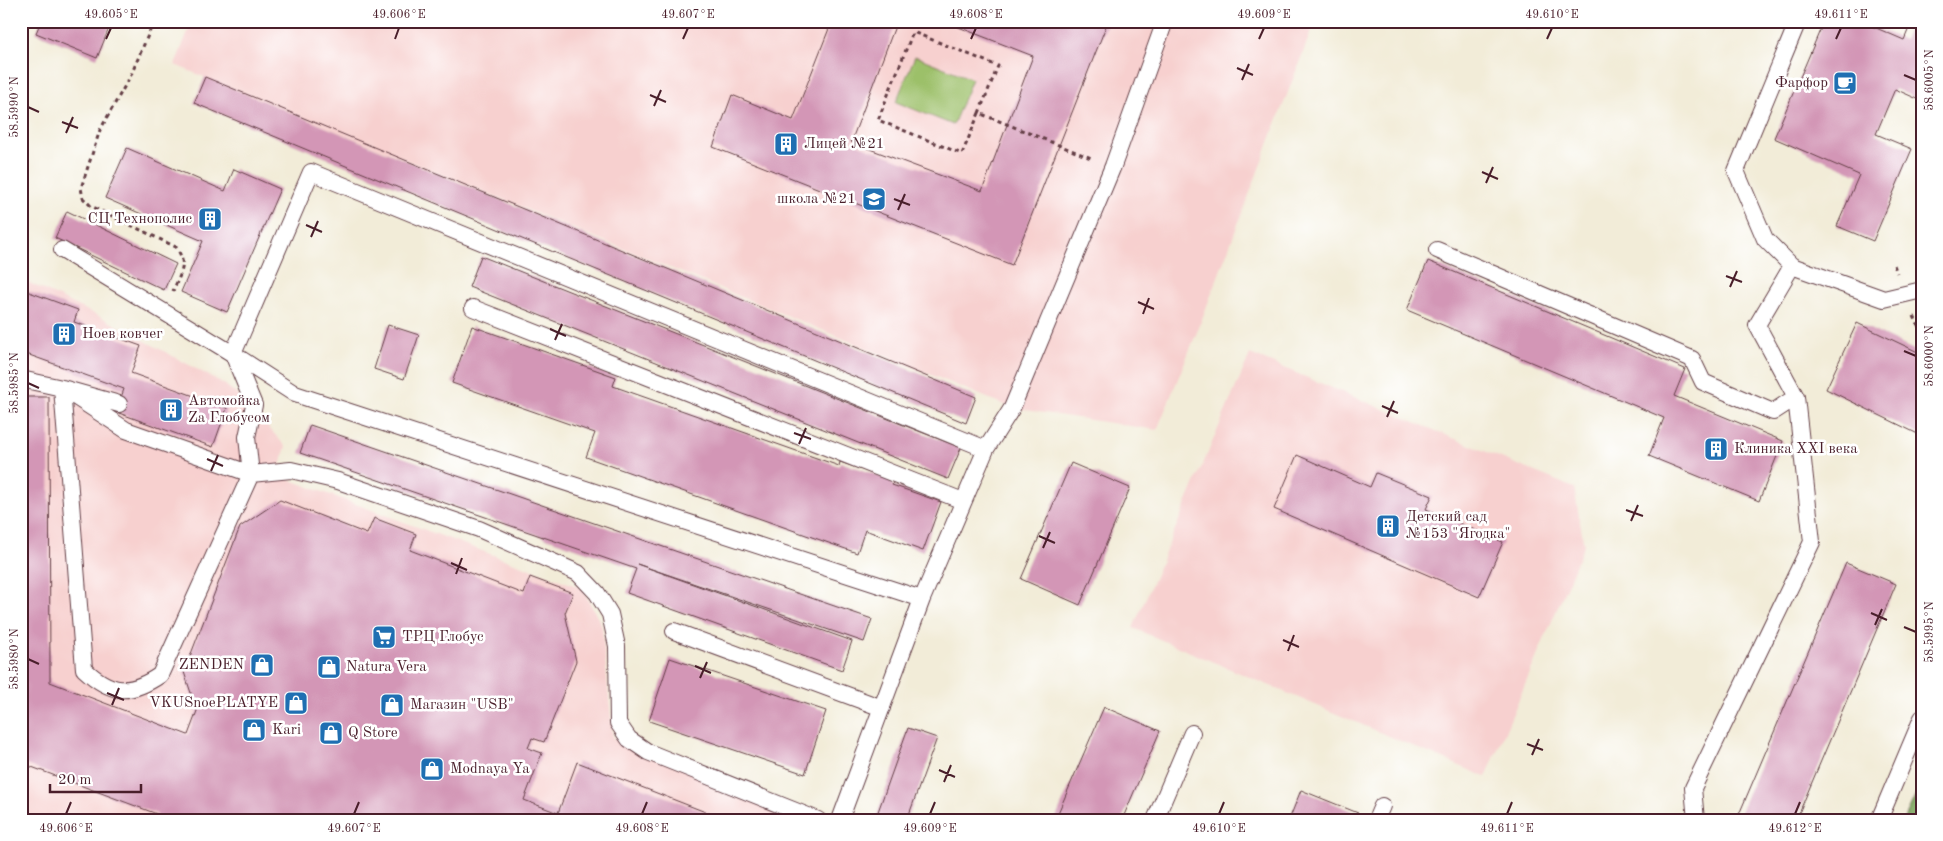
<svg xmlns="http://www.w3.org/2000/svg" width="1943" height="841" font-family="'Old Standard TT',serif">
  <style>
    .built { fill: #f7d0cf }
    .green { fill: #9cc069; stroke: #73704a }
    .forest { fill: #7da65d; stroke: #646244 }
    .building { fill: #d396b6 }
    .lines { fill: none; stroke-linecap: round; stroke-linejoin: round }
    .lane-casing { stroke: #633e45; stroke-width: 18 }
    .path { stroke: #633e45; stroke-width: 3; stroke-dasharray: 4 4; stroke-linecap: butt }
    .lane { stroke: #fff; stroke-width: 16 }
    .ticks { fill: none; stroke: #4a1f2b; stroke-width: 2 }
    .labels { text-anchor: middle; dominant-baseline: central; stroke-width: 5; stroke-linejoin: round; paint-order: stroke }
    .poi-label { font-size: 15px; fill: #4a1f2b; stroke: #fff; text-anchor: start }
    .neatline { fill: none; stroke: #4a1f2b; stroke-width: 2 }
    .ticks-label { font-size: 12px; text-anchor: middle; fill: #4a1f2b }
  </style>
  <rect width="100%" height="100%" fill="#fff"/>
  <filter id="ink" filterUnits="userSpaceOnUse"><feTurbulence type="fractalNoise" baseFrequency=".02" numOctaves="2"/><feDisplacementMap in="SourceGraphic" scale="10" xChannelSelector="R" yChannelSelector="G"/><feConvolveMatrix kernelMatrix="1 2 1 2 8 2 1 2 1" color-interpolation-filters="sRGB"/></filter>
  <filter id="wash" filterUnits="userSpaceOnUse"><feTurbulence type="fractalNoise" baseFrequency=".0096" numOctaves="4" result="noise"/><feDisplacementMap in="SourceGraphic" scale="20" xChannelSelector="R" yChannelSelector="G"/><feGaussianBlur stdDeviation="1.12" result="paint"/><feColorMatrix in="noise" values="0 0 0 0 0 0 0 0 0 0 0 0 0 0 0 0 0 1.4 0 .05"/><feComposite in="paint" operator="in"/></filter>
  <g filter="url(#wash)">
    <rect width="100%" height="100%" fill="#f2ecd8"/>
    <path class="built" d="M192,21H1315L1197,332L1157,430L1012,408L175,65Z
      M21,279L103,318L224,384L245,401L286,447L277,475L582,588L602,626L613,738L803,820H21Z
      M1250,354L1574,488L1584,545L1486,777L1133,628Z"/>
    <path class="green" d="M915,56L972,79L953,125L896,102Z"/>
    <path class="forest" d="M1922,782V820H1904Z"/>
    <g id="blocks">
      <path class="building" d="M41,21H112L97,58L36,33Z
        M832,21H897L851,142L982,191L1033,56L943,21H1108L1012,265L713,147L732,95L793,120Z
        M1517,21H1533L1531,27Z
        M1824,21H1860L1904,40L1912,21H1922V101L1895,89L1876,134L1912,149L1873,241L1837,226L1859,175L1774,138Z
        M205,77L976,397L966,423L194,103Z
        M127,148L225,191L234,169L280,189L227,312L181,292L203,241L105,198Z
        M67,211L176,264L164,290L55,238Z
        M481,256L961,448L948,479L469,287Z
        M1428,261L1685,369L1674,396L1783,441L1759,501L1649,456L1664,418L1407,310Z
        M21,289L78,310L74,322L141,346L131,373L227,408L213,447L116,412L124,389L21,352Z
        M1857,323L1922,354V436L1826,389Z
        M388,325L419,335L404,379L374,369Z
        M472,326L616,377L613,386L839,466L840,462L894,481L892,485L941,502L923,551L865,530L857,553L586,457L595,433L452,383Z
        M21,397H49L50,682L188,735L197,711L184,672L240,527L280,500L367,534L374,518L416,534L410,550L524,594L530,577L573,593L565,613L576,661L544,742L532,738L528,748L542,753L524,800L558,813L577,762L726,820H155L157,814L21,763Z
        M310,425L872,619L864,642L637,564L852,641L842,670L627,593L636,569L300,453Z
        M1297,455L1370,487L1376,473L1432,496L1426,509L1503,542L1479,597L1274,509Z
        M1071,463L1130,488L1080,605L1021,579Z
        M1846,563L1896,584L1796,820H1739L1737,819Z
        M670,658L826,711L805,774L649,721Z
        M1104,707L1160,731L1122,820H1055Z
        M908,728L937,738L907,820H875Z
        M1301,790L1358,813L1356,820H1289Z"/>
    </g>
  </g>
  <g filter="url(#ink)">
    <use href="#blocks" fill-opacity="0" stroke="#633e45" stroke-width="1"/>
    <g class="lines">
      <g class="lane-casing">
        <path id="lane" d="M1798,21L1736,171L1765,239L1792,266L1884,299L1922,290
          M62,250L233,354L295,394L922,599
          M1437,250L1692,359L1703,382L1773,412L1796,397
          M473,308L963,501
          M21,379L62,388L126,430L251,474L291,470L338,481L479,529L578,573L597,593L610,614L617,646L618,723L629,739L648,752L818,820
          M119,404L62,388L84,669C111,694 129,696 160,675L251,474L247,437L254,405L233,354L311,172L986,449
          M674,631L882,708
          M840,820L922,599L986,449L1012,408L1113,166L1165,21
          M1155,820L1192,733
          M1376,820L1382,806
          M1696,820L1693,788L1812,542L1796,397L1757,325L1792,266
          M1879,820L1922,718"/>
      </g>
      <path class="path" d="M154,21L131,75L100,130L81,188L83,198L91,206L176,247C188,265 181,272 173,291
        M979,113L962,154L878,120L913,32L998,66L979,113L1091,158
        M1894,265L1897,273
        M1914,316L1919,327"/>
      <use href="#lane" class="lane"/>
    </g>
  </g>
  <path class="ticks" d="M106,39L111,28M395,39L399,28M683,39L688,28M971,39L976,28M1259,39L1264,28M1547,39L1552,28M1836,39L1841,28M1237,68L1253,75M1904,75L1916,80M1242,80L1249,64M650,95L666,102M654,106L661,90M28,107L39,112M62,122L78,128M66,133L73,117M1482,172L1498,179M1486,183L1493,167M894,199L910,205M898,210L905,194M306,225L322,232M311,237L318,221M1726,276L1742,282M1730,287L1737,271M1138,302L1154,309M1143,314L1149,298M550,329L566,336M555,340L562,324M1904,351L1916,356M28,383L39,388M1382,406L1398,413M1387,417L1394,401M794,433L811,439M799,444L806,428M207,459L223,466M211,471L218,455M1626,510L1643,516M1631,521L1638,505M1039,536L1055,543M1043,548L1050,532M451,563L467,570M456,574L462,558M1871,613L1887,620M1875,625L1882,609M1904,627L1916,632M1283,640L1299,647M1288,651L1294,635M28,659L39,664M695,666L711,673M700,678L707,662M107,693L124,700M112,705L119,688M1527,744L1543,750M1532,755L1539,739M939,770L955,777M944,782L951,765M66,814L71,802M354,814L359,802M642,814L647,802M930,814L935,802M1219,814L1224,802M1507,814L1512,802M1795,814L1800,802"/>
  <defs>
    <g id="cafe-square" transform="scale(1.25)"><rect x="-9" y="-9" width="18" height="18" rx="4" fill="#1f6fb2" stroke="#fff"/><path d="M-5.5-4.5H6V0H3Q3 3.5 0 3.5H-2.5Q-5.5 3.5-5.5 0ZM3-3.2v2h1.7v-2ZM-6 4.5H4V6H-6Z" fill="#fff"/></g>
    <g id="building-square" transform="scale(1.25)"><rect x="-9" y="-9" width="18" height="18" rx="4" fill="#1f6fb2" stroke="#fff"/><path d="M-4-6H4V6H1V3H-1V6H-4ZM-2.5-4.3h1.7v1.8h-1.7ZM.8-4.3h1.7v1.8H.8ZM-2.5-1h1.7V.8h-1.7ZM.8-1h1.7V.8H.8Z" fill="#fff"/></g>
    <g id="school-square" transform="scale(1.25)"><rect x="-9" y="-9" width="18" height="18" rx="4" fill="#1f6fb2" stroke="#fff"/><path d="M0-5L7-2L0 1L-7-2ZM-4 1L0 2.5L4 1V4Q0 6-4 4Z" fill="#fff"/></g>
    <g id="supermarket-square" transform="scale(1.25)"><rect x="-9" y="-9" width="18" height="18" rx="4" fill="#1f6fb2" stroke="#fff"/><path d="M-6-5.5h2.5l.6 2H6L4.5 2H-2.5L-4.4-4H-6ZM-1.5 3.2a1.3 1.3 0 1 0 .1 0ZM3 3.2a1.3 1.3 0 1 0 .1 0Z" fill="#fff"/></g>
    <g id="shop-square" transform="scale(1.25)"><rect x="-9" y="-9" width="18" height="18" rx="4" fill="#1f6fb2" stroke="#fff"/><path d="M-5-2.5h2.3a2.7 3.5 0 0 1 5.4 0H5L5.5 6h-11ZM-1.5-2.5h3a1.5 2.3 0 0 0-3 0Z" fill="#fff"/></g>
  </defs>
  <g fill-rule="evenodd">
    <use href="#cafe-square" x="1845" y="83"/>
    <use href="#building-square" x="786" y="144"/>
    <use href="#school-square" x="874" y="199"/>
    <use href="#building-square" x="210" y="219"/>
    <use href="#building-square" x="64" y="334"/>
    <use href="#building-square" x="171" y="410"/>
    <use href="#building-square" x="1716" y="449"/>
    <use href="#building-square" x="1388" y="526"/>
    <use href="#supermarket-square" x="384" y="637"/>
    <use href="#shop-square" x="262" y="665"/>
    <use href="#shop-square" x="329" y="667"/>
    <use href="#shop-square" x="296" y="703"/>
    <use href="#shop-square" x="392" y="705"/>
    <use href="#shop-square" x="254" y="730"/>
    <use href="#shop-square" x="331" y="733"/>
    <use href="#shop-square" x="432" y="769"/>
  </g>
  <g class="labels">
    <g class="poi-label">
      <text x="1828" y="83" text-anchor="end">Фарфор</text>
      <text x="804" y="144">Лицей №21</text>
      <text x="856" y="199" text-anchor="end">школа №21</text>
      <text x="192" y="219" text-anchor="end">СЦ Технополис</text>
      <text x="82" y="334">Ноев ковчег</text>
      <text x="188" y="401">Автомойка<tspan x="188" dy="17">Za Глобусом</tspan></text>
      <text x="1734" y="449">Клиника XXI века</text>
      <text x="1406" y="517">Детский сад<tspan x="1406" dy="17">№153 "Ягодка"</tspan></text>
      <text x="402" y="637">ТРЦ Глобус</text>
      <text x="244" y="665" text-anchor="end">ZENDEN</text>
      <text x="346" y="667">Natura Vera</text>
      <text x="278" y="703" text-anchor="end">VKUSnoePLATYE</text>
      <text x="410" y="705">Магазин "USB"</text>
      <text x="272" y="730">Kari</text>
      <text x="348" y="733">Q Store</text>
      <text x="450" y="769">Modnaya Ya</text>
    </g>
  </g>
  <rect width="1943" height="841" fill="none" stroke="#fff" stroke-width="55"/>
  <path d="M50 784v8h91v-8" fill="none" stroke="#4a1f2b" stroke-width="2.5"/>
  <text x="58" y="784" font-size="15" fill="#4a1f2b" stroke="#ffffff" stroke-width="4" paint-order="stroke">20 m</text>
  <rect x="28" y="28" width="1888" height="786" class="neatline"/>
  <g class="ticks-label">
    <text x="111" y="18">49.605°E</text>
    <text x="399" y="18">49.606°E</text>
    <text x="688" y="18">49.607°E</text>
    <text x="976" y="18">49.608°E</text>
    <text x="1264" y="18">49.609°E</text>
    <text x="1552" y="18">49.610°E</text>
    <text x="1841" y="18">49.611°E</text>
    <text transform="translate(1929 80) rotate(-90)" y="4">58.6005°N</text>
    <text transform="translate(14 107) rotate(-90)" y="4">58.5990°N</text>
    <text transform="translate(1929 356) rotate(-90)" y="4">58.6000°N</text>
    <text transform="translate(14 383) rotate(-90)" y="4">58.5985°N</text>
    <text transform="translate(1929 632) rotate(-90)" y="4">58.5995°N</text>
    <text transform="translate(14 659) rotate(-90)" y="4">58.5980°N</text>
    <text x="66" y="832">49.606°E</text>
    <text x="354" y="832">49.607°E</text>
    <text x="642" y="832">49.608°E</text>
    <text x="930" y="832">49.609°E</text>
    <text x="1219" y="832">49.610°E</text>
    <text x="1507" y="832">49.611°E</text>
    <text x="1795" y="832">49.612°E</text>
  </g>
</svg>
